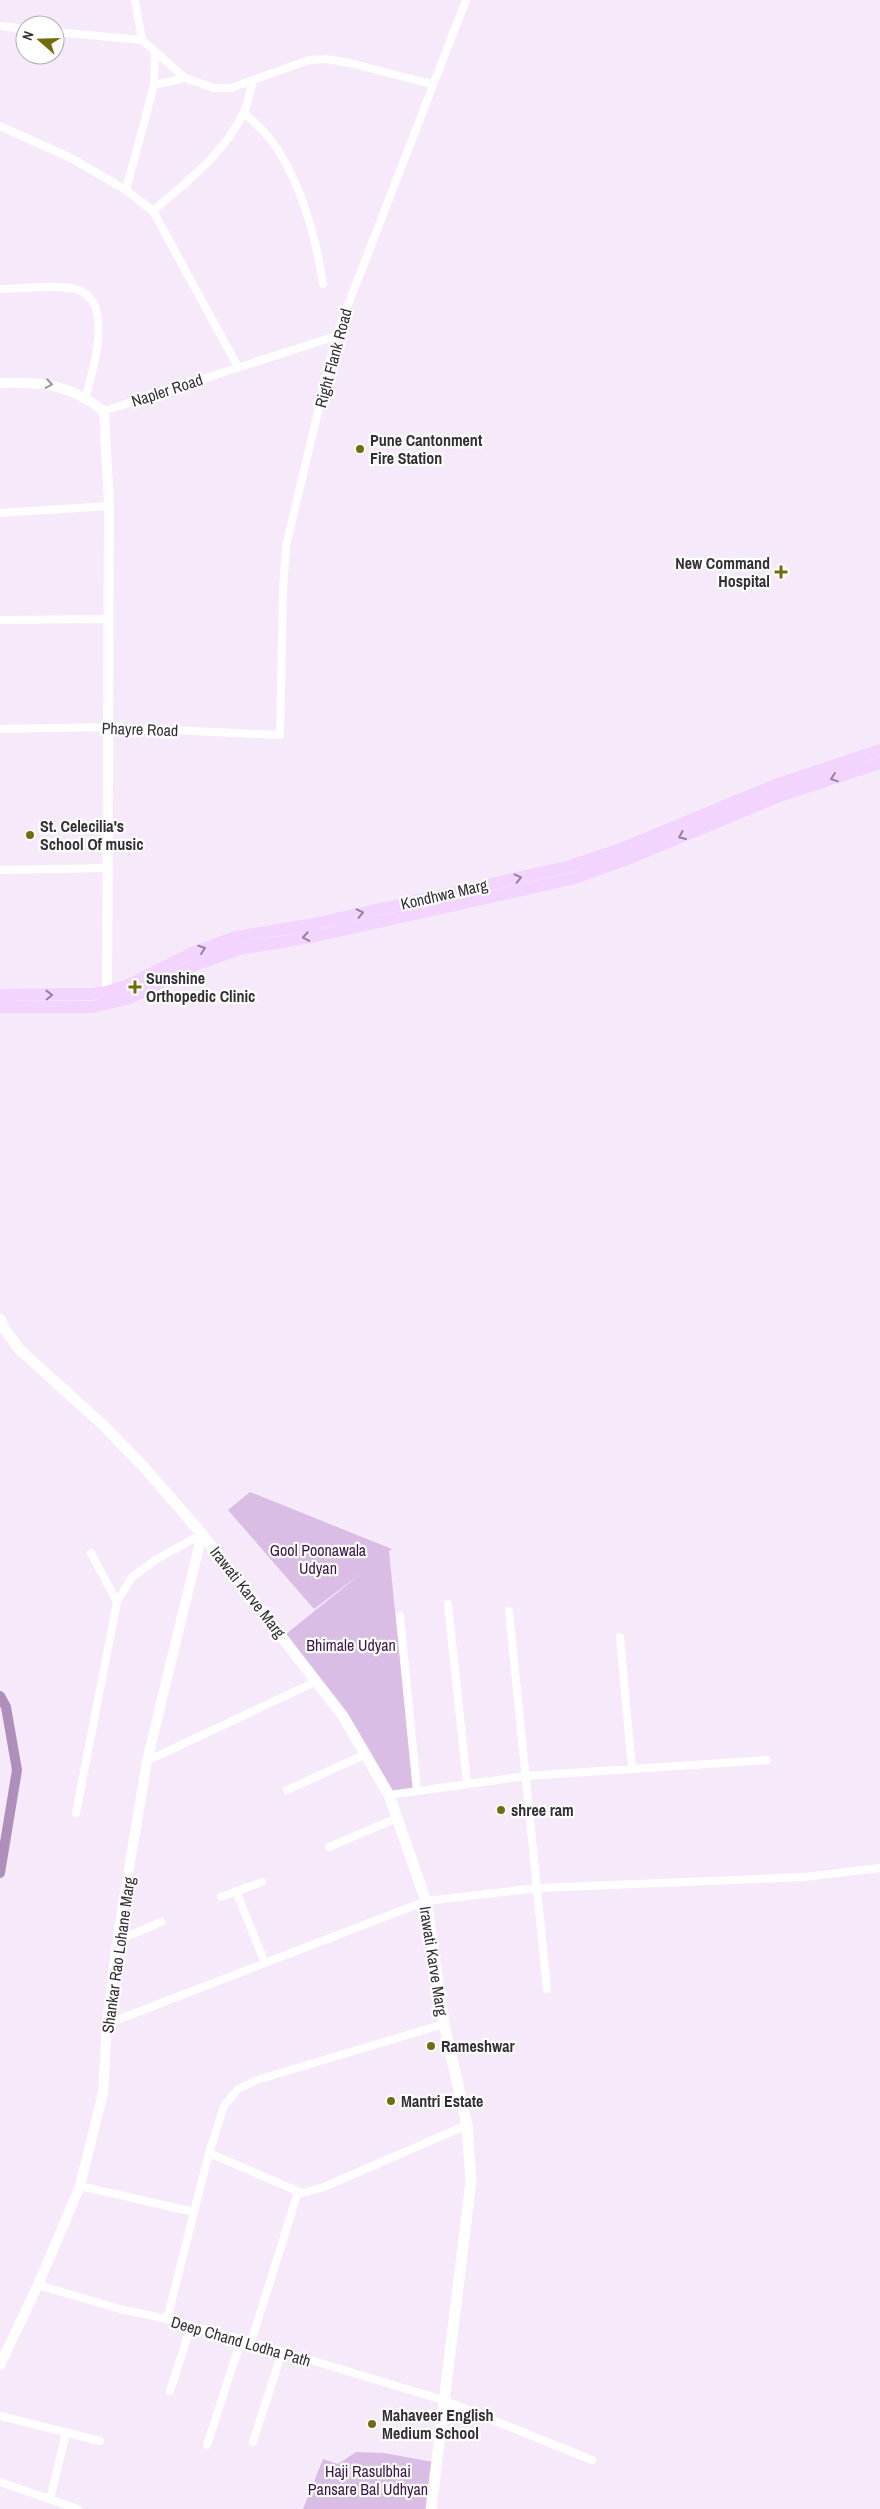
<svg xmlns="http://www.w3.org/2000/svg" width="880" height="2509" font-family="'Archivo Narrow',sans-serif">
  <style>
    .green { fill: #d9bde4 }
    .lines { fill: none; stroke-linecap: round; stroke-linejoin: round }
    .canal { stroke: #ae8fbb; stroke-width: 10 }
    .minor { stroke: #fff; stroke-width: 8 }
    .tertiary { stroke: #fff; stroke-width: 10 }
    .secondary { stroke: #fff; stroke-width: 11 }
    .primary { stroke: #f2d4fe; stroke-width: 12 }
    .oneway { stroke: #99979a }
    .oneway2 { stroke: #92829a }
    .poi-dot { fill: #726d0a; stroke: #fff; stroke-width: 2 }
    .labels { text-anchor: middle; dominant-baseline: central; stroke-width: 4.5; stroke-linejoin: round; paint-order: stroke }
    .street-label { font-size: 16px; fill: #332f35; stroke: #fff }
    .poi-label { font-size: 16px; font-weight: bold; fill: #332f35; stroke: #fff; text-anchor: start }
    .park-label { font-size: 16px; fill: #3c144b; stroke: #fff }
  </style>
  <rect width="100%" height="100%" fill="#f5e9fa"/>
  <path class="green" d="M250,1492L392,1549L389,1551L413,1791L392,1794L286,1634L363,1572L314,1609L228,1510Z
    M356,2452L384,2453L433,2462L427,2509H303L323,2459L338,2464Z"/>
  <g class="lines">
    <path class="canal" d="M0,1696L6,1707L17,1770L0,1873"/>
    <path class="minor" d="M135,0L142,40L185,78L214,88H231L309,60L326,59L350,63L431,84
      M0,26L25,29
      M55,32L142,40
      M154,85L185,78
      M244,113C256,124 269,135 278,150C303,190 316,238 323,284
      M0,126L71,158L126,190L153,211L238,367
      M126,190L154,85L155,52
      M153,211C186,182 223,155 243,114C248,104 250,91 253,80
      M0,289C19,289 60,284 76,289C116,301 92,371 86,397
      M104,411L336,336
      M0,513L109,506
      M0,620L109,619
      M0,729L108,727L280,735L283,590L286,546L336,336L466,0
      M0,870L108,868
      M91,1553L117,1602
      M448,1604L467,1783
      M509,1611L547,1989
      M400,1616L417,1790
      M620,1637L632,1769
      M147,1761L317,1681
      M287,1790L366,1754
      M389,1795L526,1776L767,1760
      M76,1813L117,1602L132,1577L157,1559L202,1534
      M329,1847L397,1818
      M236,1891L265,1963
      M221,1897L262,1882
      M117,1941L161,1922
      M107,2024L426,1901L537,1888L805,1877L880,1868
      M209,2153L302,2193L324,2187L467,2125
      M80,2186L194,2212
      M38,2285L120,2309L167,2319L251,2342L443,2400L592,2460
      M167,2319L209,2153L224,2106L238,2089L257,2080L444,2024
      M251,2342L298,2192
      M170,2391L191,2326
      M0,2416L100,2441
      M253,2442L282,2352
      M207,2445L241,2340
      M0,2482L78,2509
      M50,2499L66,2433"/>
    <path class="tertiary" d="M0,383C43,382 69,384 104,411L109,506L107,997
      M0,2365L38,2285L80,2186L103,2093L107,2024L117,1941L147,1761L202,1534"/>
    <path class="secondary" d="M0,1319L5,1330L20,1350L102,1424L142,1465L202,1534L343,1716L389,1795L426,1901L444,2024L467,2125L471,2181L431,2509"/>
    <path class="primary" d="M0,995L91,994L107,992L126,986L192,953L236,937L309,925L567,867L621,849L778,784L880,750
      M0,1007H92L130,998L197,964L239,949L311,937L571,879L625,860L782,795L880,763"/>
  </g>
  <defs><path id="oneway-chevron" d="M-2-3.5L2.5 0L-2 3.5" fill="none" stroke-width="1.6" stroke-linecap="round" stroke-linejoin="round" transform="scale(1.25)"/></defs>
  <use class="oneway" href="#oneway-chevron" transform="translate(49 384) rotate(9)"/>
  <g class="oneway2">
    <use href="#oneway-chevron" transform="translate(834 778) rotate(161)"/>
    <use href="#oneway-chevron" transform="translate(682 836) rotate(157)"/>
    <use href="#oneway-chevron" transform="translate(518 878) rotate(-13)"/>
    <use href="#oneway-chevron" transform="translate(360 913) rotate(-13)"/>
    <use href="#oneway-chevron" transform="translate(306 937) rotate(170)"/>
    <use href="#oneway-chevron" transform="translate(202 949) rotate(-19)"/>
    <use href="#oneway-chevron" transform="translate(49 995) rotate(-1)"/>
  </g>
  <g class="poi-dot">
    <circle cx="360" cy="449" r="5"/>
    <path d="M778.5 564.5h5v5h5v5h-5v5h-5v-5h-5v-5h5z"/>
    <circle cx="30" cy="835" r="5"/>
    <path d="M132.5 979.5h5v5h5v5h-5v5h-5v-5h-5v-5h5z"/>
    <circle cx="501" cy="1810" r="5"/>
    <circle cx="431" cy="2046" r="5"/>
    <circle cx="391" cy="2101" r="5"/>
    <circle cx="372" cy="2424" r="5"/>
  </g>
  <g class="labels">
    <g class="street-label">
      <text transform="translate(333 358) rotate(-75)">Right Flank Road</text>
      <text transform="translate(167 390) rotate(-18)">Napler Road</text>
      <text transform="translate(140 729) rotate(2)">Phayre Road</text>
      <text transform="translate(444 894) rotate(-13)">Kondhwa Marg</text>
      <text transform="translate(248 1592) rotate(52)">Irawati Karve Marg</text>
      <text transform="translate(118 1955) rotate(-82)">Shankar Rao Lohane Marg</text>
      <text transform="translate(434 1961) rotate(81)">Irawati Karve Marg</text>
      <text transform="translate(241 2341) rotate(16)">Deep Chand Lodha Path</text>
    </g>
    <g class="poi-label">
      <text x="370" y="440">Pune Cantonment<tspan x="370" dy="18">Fire Station</tspan></text>
      <text x="770" y="563" text-anchor="end">New Command<tspan x="770" dy="18">Hospital</tspan></text>
      <text x="40" y="826">St. Celecilia's<tspan x="40" dy="18">School Of music</tspan></text>
      <text x="146" y="978">Sunshine<tspan x="146" dy="18">Orthopedic Clinic</tspan></text>
      <text x="511" y="1810">shree ram</text>
      <text x="441" y="2046">Rameshwar</text>
      <text x="401" y="2101">Mantri Estate</text>
      <text x="382" y="2415">Mahaveer English<tspan x="382" dy="18">Medium School</tspan></text>
    </g>
    <g class="park-label">
      <text x="318" y="1550">Gool Poonawala<tspan x="318" dy="18">Udyan</tspan></text>
      <text x="351" y="1645">Bhimale Udyan</text>
      <text x="368" y="2471">Haji Rasulbhai<tspan x="368" dy="18">Pansare Bal Udhyan</tspan></text>
    </g>
  </g>
  <g transform="translate(40 40) rotate(290)"><circle r="24" fill="#ffffff" stroke="#adacae"/>
  <path d="M0-4L9 19L0 12L-9 19Z" fill="#726d0a"/>
  <text y="-8" font-size="14" font-weight="bold" text-anchor="middle" fill="#332f35">N</text>
  </g>
</svg>
